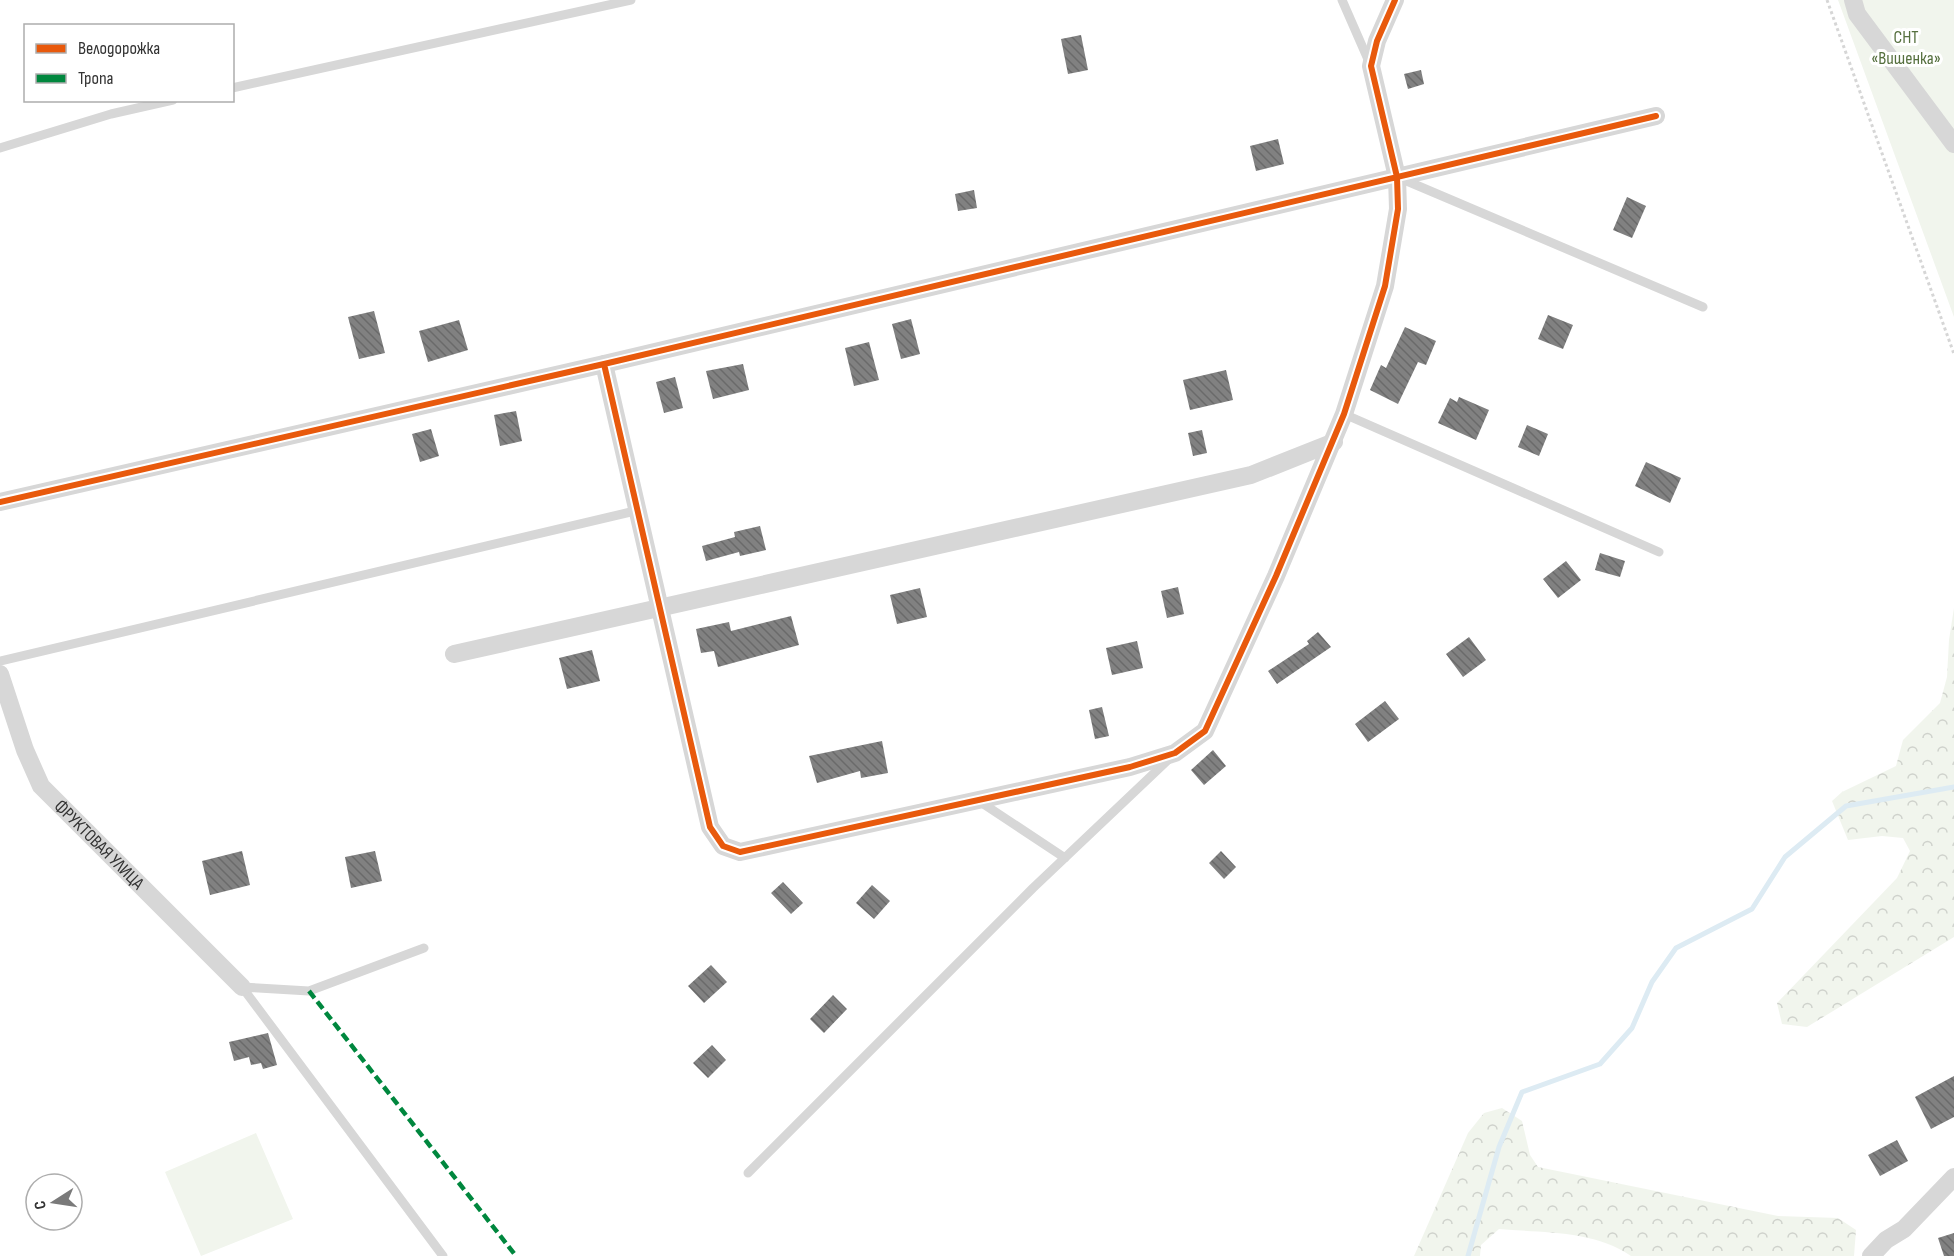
<svg xmlns="http://www.w3.org/2000/svg" width="1954" height="1256" font-family="'Sofia Sans Condensed',sans-serif">
  <style>
    .green { fill: #f1f5ed }
    .forest { fill: url(#forest-crowns) }
    .lines { fill: none; stroke-linecap: round; stroke-linejoin: round }
    .stream { stroke: #ddebf3; stroke-width: 5 }
    .building { fill: url(#building-back-hatch) }
    .path { stroke: #d6d6d6; stroke-width: 3; stroke-dasharray: 3 3; stroke-linecap: butt }
    .service { stroke: #d7d7d7; stroke-width: 9 }
    .minor { stroke: #d7d7d7; stroke-width: 18 }
    .quiet { stroke: #00873e; stroke-width: 4.5; stroke-dasharray: 9 4.5; stroke-linecap: butt }
    .cycleway-casing { stroke: #fff; stroke-width: 10 }
    .cycleway { stroke: #e8590c; stroke-width: 6 }
    .labels { text-anchor: middle; dominant-baseline: central; stroke-width: 6; stroke-linejoin: round; paint-order: stroke }
    .park-label { font-size: 18px; fill: #56703f; stroke: #fff }
    .street-label { font-size: 18px; fill: #333; stroke: #fff }
  </style>
  <defs>
    <pattern id="forest-crowns" width="20" height="18" patternUnits="userSpaceOnUse" patternTransform="scale(1.5)"><rect width="20" height="18" fill="#f1f5ed"/><path d="M2 6a3 3 0 1 1 6 0M12 15a3 3 0 1 1 6 0" fill="none" stroke="#cfd2cc"/></pattern>
    <pattern id="building-back-hatch" width="6" height="6" patternUnits="userSpaceOnUse" patternTransform="scale(1.5)"><rect width="6" height="6" fill="#818181"/><path d="M-1 5l2 2M0 0l6 6M5-1l2 2" fill="none" stroke="#6a6a6a"/></pattern>
  </defs>
  <rect width="100%" height="100%" fill="#fff"/>
  <path class="green" d="M1838,0H1954V317Z
    M256,1133L293,1219L201,1256L165,1172Z"/>
  <path class="forest" d="M1954,608V937L1807,1027L1782,1024L1777,1003L1897,878L1910,851L1903,838L1882,836L1848,840L1832,801L1842,792L1896,766L1903,740L1940,703L1947,677L1949,640Z
    M1502,1108L1522,1121L1530,1155L1538,1167L1778,1216L1838,1218L1856,1230L1854,1256H1631C1594,1230 1542,1233 1499,1229L1481,1245L1480,1256H1414L1468,1133L1484,1113Z"/>
  <g class="lines">
    <path class="stream" d="M1468,1256L1499,1147L1522,1092L1600,1064L1632,1028L1652,982L1676,948L1752,909L1785,857L1846,806L1954,787"/>
  </g>
  <path class="building" d="M1081,35L1088,70L1068,74L1061,39Z
    M1421,70L1424,84L1408,89L1404,74Z
    M1278,139L1284,164L1256,171L1250,146Z
    M974,190L977,208L958,211L955,194Z
    M1627,197L1646,206L1632,238L1613,230Z
    M374,311L385,353L359,359L348,317Z
    M1548,315L1573,325L1563,349L1538,339Z
    M911,319L920,354L901,359L892,324Z
    M459,320L468,350L428,362L419,331Z
    M1405,327L1436,341L1426,365L1418,362L1398,404L1370,390L1381,365L1386,368Z
    M869,342L879,380L854,386L845,348Z
    M743,364L749,390L713,399L706,371Z
    M1226,370L1233,400L1190,410L1183,380Z
    M675,377L683,408L664,413L656,382Z
    M1459,397L1489,410L1476,440L1438,423L1450,398L1457,402Z
    M516,411L522,441L500,446L494,415Z
    M1527,425L1548,434L1539,456L1518,447Z
    M431,429L439,456L420,462L412,434Z
    M1202,430L1207,453L1193,456L1188,433Z
    M1646,462L1681,478L1670,503L1635,486Z
    M760,526L766,550L740,556L739,552L706,561L702,546L735,537L734,532Z
    M1600,553L1625,561L1620,577L1595,570Z
    M1566,561L1581,580L1558,598L1543,579Z
    M1178,587L1184,614L1167,618L1161,591Z
    M920,588L927,617L897,624L890,595Z
    M791,616L799,645L718,667L714,651L701,653L696,629L729,622L731,631Z
    M1318,632L1331,647L1277,684L1268,671L1309,644L1307,641Z
    M1469,637L1486,660L1463,677L1446,654Z
    M1137,641L1143,668L1112,675L1106,648Z
    M592,650L600,681L567,689L559,658Z
    M1385,701L1399,719L1368,742L1355,724Z
    M1102,707L1109,736L1095,739L1089,710Z
    M882,741L888,773L861,778L860,771L817,783L809,756Z
    M1213,750L1226,766L1204,785L1191,770Z
    M242,851L250,885L210,895L202,861Z
    M375,851L382,881L351,888L345,857Z
    M1221,851L1236,867L1224,879L1209,863Z
    M783,882L803,903L791,914L771,893Z
    M872,885L890,901L874,919L856,903Z
    M711,965L727,982L704,1003L688,986Z
    M833,995L847,1009L824,1033L810,1019Z
    M268,1033L277,1065L263,1069L261,1063L251,1065L249,1057L234,1061L229,1042Z
    M712,1045L726,1060L708,1078L693,1063Z
    M1954,1076V1117L1931,1129L1915,1097Z
    M1897,1140L1908,1161L1880,1176L1868,1155Z
    M1954,1233V1256H1944L1938,1238Z"/>
  <g class="lines">
    <path class="path" d="M1827,0L1954,354"/>
    <path class="service" d="M1342,0L1370,64
      M232,88L631,0
      M0,148L111,114L173,100
      M1402,179L1703,307
      M1344,414L1659,552
      M0,661L639,510
      M979,801L1065,858
      M242,987L443,1256
      M242,987L309,991L424,948
      M748,1173L1033,888L1169,759"/>
    <g class="minor">
      <path d="M1853,0L1857,14L1954,144"/>
      <path d="M604,364L710,827L723,846L740,852L1130,767L1175,753L1205,731L1276,576L1344,414L1385,286L1398,209L1397,177L1371,66L1377,41L1395,0"/>
      <path d="M0,502L604,364L1656,116"/>
      <path d="M454,654L1251,475L1334,442"/>
      <path id="s1" d="M0,674L25,750L41,786L242,987"/>
      <path d="M1871,1256L1886,1240L1904,1229L1954,1177"/>
    </g>
    <path class="quiet" d="M309,991L516,1256"/>
    <g class="cycleway-casing">
      <path id="cycleway" d="M604,364L710,827L723,846L740,852L1130,767L1175,753L1205,731L1276,576L1344,414L1385,286L1398,209L1397,177L1371,66L1377,41L1395,0
        M0,502L604,364L1656,116"/>
    </g>
    <use href="#cycleway" class="cycleway"/>
  </g>
  <g class="labels">
    <g class="park-label">
      <text x="1906" y="37">СНТ<tspan x="1906" dy="21">«Вишенка»</tspan></text>
    </g>
    <g class="street-label">
      <text stroke="none"><textPath href="#s1" startOffset="202">ФРУКТОВАЯ УЛИЦА</textPath></text>
    </g>
  </g>
  <rect x="24" y="24" width="210" height="78" fill="#ffffff" stroke="#adadad" stroke-width="1.5"/>
  <rect x="36" y="44" width="30" height="9" fill="#e8590c" stroke="#adadad" stroke-width="1.5"/>
  <text x="78" y="54" font-size="18" fill="#333333">Велодорожка</text>
  <rect x="36" y="74" width="30" height="9" fill="#00873e" stroke="#adadad" stroke-width="1.5"/>
  <text x="78" y="84" font-size="18" fill="#333333">Тропа</text>
  <g transform="translate(54 1202) rotate(258)"><circle r="28" fill="#ffffff" stroke="#adadad" stroke-width="1.5"/>
  <path d="M0-4.5L10 22L0 15L-10 22Z" fill="#7a7a7a"/>
  <text y="-9" font-size="16" font-weight="bold" text-anchor="middle" fill="#333333">С</text>
  </g>
</svg>
